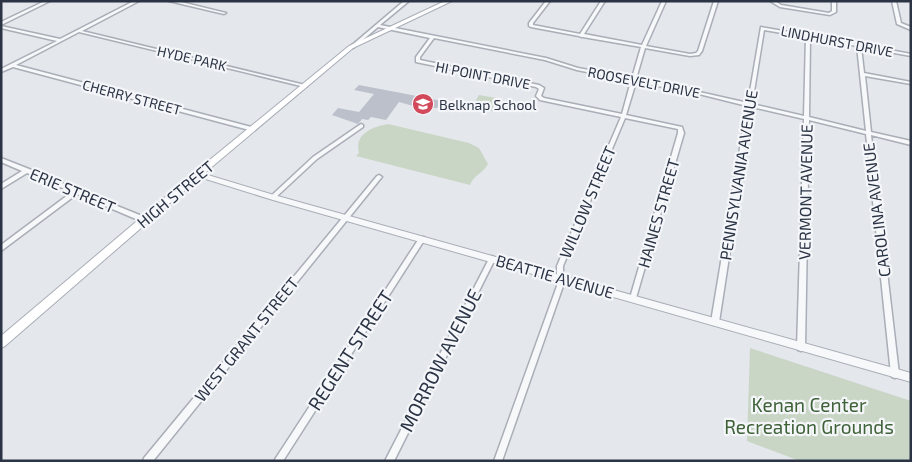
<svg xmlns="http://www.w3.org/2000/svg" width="912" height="462" font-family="'Exo 2',sans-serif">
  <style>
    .green { fill: #c9d6c5 }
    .building { fill: #bbc0ca }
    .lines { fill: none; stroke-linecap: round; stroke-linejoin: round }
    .minor-casing { stroke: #a9aeb7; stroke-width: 3 }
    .tertiary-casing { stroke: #a9aeb7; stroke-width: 2 }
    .secondary-casing { stroke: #a9aeb7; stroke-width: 2 }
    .minor { fill: #f7f8fa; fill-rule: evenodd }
    .tertiary { fill: #f7f8fa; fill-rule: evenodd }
    .secondary { fill: #fff; fill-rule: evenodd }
    .labels { text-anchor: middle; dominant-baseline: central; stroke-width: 4.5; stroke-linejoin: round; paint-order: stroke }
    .far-street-label { font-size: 14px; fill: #2b3445; stroke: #f4f6f9 }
    .far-poi-label { font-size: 14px; fill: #2b3445; stroke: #f4f6f9; text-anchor: start }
    .street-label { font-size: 16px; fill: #2b3445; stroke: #f4f6f9 }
    .near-street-label { font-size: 19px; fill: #2b3445; stroke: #f4f6f9 }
    .near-park-label { font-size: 19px; fill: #3f6138; stroke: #f4f6f9 }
  </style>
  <rect width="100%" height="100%" fill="#e4e7ec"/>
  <path class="green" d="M479,95L502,99L496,112L472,107Z
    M388,124L469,143L479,148L488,164C483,173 474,175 470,185L356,156L359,153C354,134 372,127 388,124Z
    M750,348L911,401V461H800L747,441Z"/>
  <path class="building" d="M359,85L401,93L442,101L437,108L417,107L399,102L386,120L371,117L368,120L362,119L358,124L332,115L338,108L359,112L374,94L354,90Z"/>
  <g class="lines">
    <g class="minor-casing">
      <path id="minor" d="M45,1H50L1,25V22Z
        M134,1H139L82,31L305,85L307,86L305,87L79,32L16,65L255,128L256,129L253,131L13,67L1,72V69L57,41L1,28V26L60,39Z
        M169,1H177L226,13L224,14Z
        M404,1H409L380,25L546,58L578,68L632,78L641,47L583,37H581L579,36L531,27L529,26V23L546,1H550L533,23V25L580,34L601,1H605L584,34L642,45L662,1H666L646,46L690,54L696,53L698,51L714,1H718L702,51L699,55L690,56L645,48L636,79L695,91L748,103L761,27L806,35L808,34L810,35L911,54V56L861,47L864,73L911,82V84L865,76L871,132L911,141V145L871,135L899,374L898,377L895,378L892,377L891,374L866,134L809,120L805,348L804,350L801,351L798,350L797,348L804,119L752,107L719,322L718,324L715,325L712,324L711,322L747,106L695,93L636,82L626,115L682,127L684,133L636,298L635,300L633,301L631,300L630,298L678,133V129L625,118L563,266V286L502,461H494L557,286V266L621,117L540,100L536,96L539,89L536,87L416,62V57L430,38L378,27L353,48H351V46ZM764,30L806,37L804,116L752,104ZM434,38L545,60L577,70L631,81L622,114L544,98L541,96L544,88L539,85L420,60V57ZM810,38L857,46L866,131L809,117Z
        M770,1H775L781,5L829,13L832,11V1H836V12L830,15L780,7Z
        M892,1H896L901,23L911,27V30L897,24Z
        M361,124L363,125V127L317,159L275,198H271L270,197L271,196L313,157Z
        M1,158L29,169L76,189H80V191L147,218L148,220L147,222H143L77,194L1,251V245L72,192L27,173L1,189V184L22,171L1,162Z
        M379,175L382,177L381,178L153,461H143L144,458L377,176Z
        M420,237H424L425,239L283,461H274Z
        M492,256L494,257L495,259L394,461H385L490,257Z"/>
    </g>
    <g class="tertiary-casing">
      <path id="tertiary" d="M196,172H198L274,195L911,373V382L273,200L196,176L195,174Z"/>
    </g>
    <g class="secondary-casing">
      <path id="secondary" d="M445,1H452L353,48L201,176L5,346L1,348V336L195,172L349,46Z"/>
    </g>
    <use href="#minor" class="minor"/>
    <use href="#tertiary" class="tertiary"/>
    <use href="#secondary" class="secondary"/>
  </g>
  <defs>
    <g id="school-disc" transform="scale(1.125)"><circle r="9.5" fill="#d1495b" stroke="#f4f6f9"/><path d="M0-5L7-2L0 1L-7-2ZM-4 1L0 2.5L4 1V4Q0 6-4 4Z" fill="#fff"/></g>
  </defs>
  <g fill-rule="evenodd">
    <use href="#school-disc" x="423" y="104"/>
  </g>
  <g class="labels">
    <g class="far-street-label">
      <text transform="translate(837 41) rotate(11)">LINDHURST DRIVE</text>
      <text transform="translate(192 58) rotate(13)">HYDE PARK</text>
      <text transform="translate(483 75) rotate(11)">HI POINT DRIVE</text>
      <text transform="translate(644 82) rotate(11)">ROOSEVELT DRIVE</text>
      <text transform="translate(132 97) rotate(15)">CHERRY STREET</text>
    </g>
    <g class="far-poi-label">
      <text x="439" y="104">Belknap School</text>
    </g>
    <g class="street-label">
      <text transform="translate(738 175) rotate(-81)">PENNSYLVANIA AVENUE</text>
      <text transform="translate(73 190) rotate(23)">ERIE STREET</text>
      <text transform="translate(805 192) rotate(-89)">VERMONT AVENUE</text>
      <text transform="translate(175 194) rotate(-40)">HIGH STREET</text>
      <text transform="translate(587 202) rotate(-67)">WILLOW STREET</text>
      <text transform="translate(876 210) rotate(-97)">CAROLINA AVENUE</text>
      <text transform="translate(658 213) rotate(-74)">HAINES STREET</text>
      <text transform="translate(555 276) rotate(16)">BEATTIE AVENUE</text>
      <text transform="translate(246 339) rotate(-51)">WEST GRANT STREET</text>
    </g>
    <g class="near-street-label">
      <text transform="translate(350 350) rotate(-57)">REGENT STREET</text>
      <text transform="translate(440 360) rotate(-63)">MORROW AVENUE</text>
    </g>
    <g class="near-park-label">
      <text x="809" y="404">Kenan Center<tspan x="809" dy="22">Recreation Grounds</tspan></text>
    </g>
  </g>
  <rect width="912" height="462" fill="none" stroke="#2b3445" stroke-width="5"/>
</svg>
